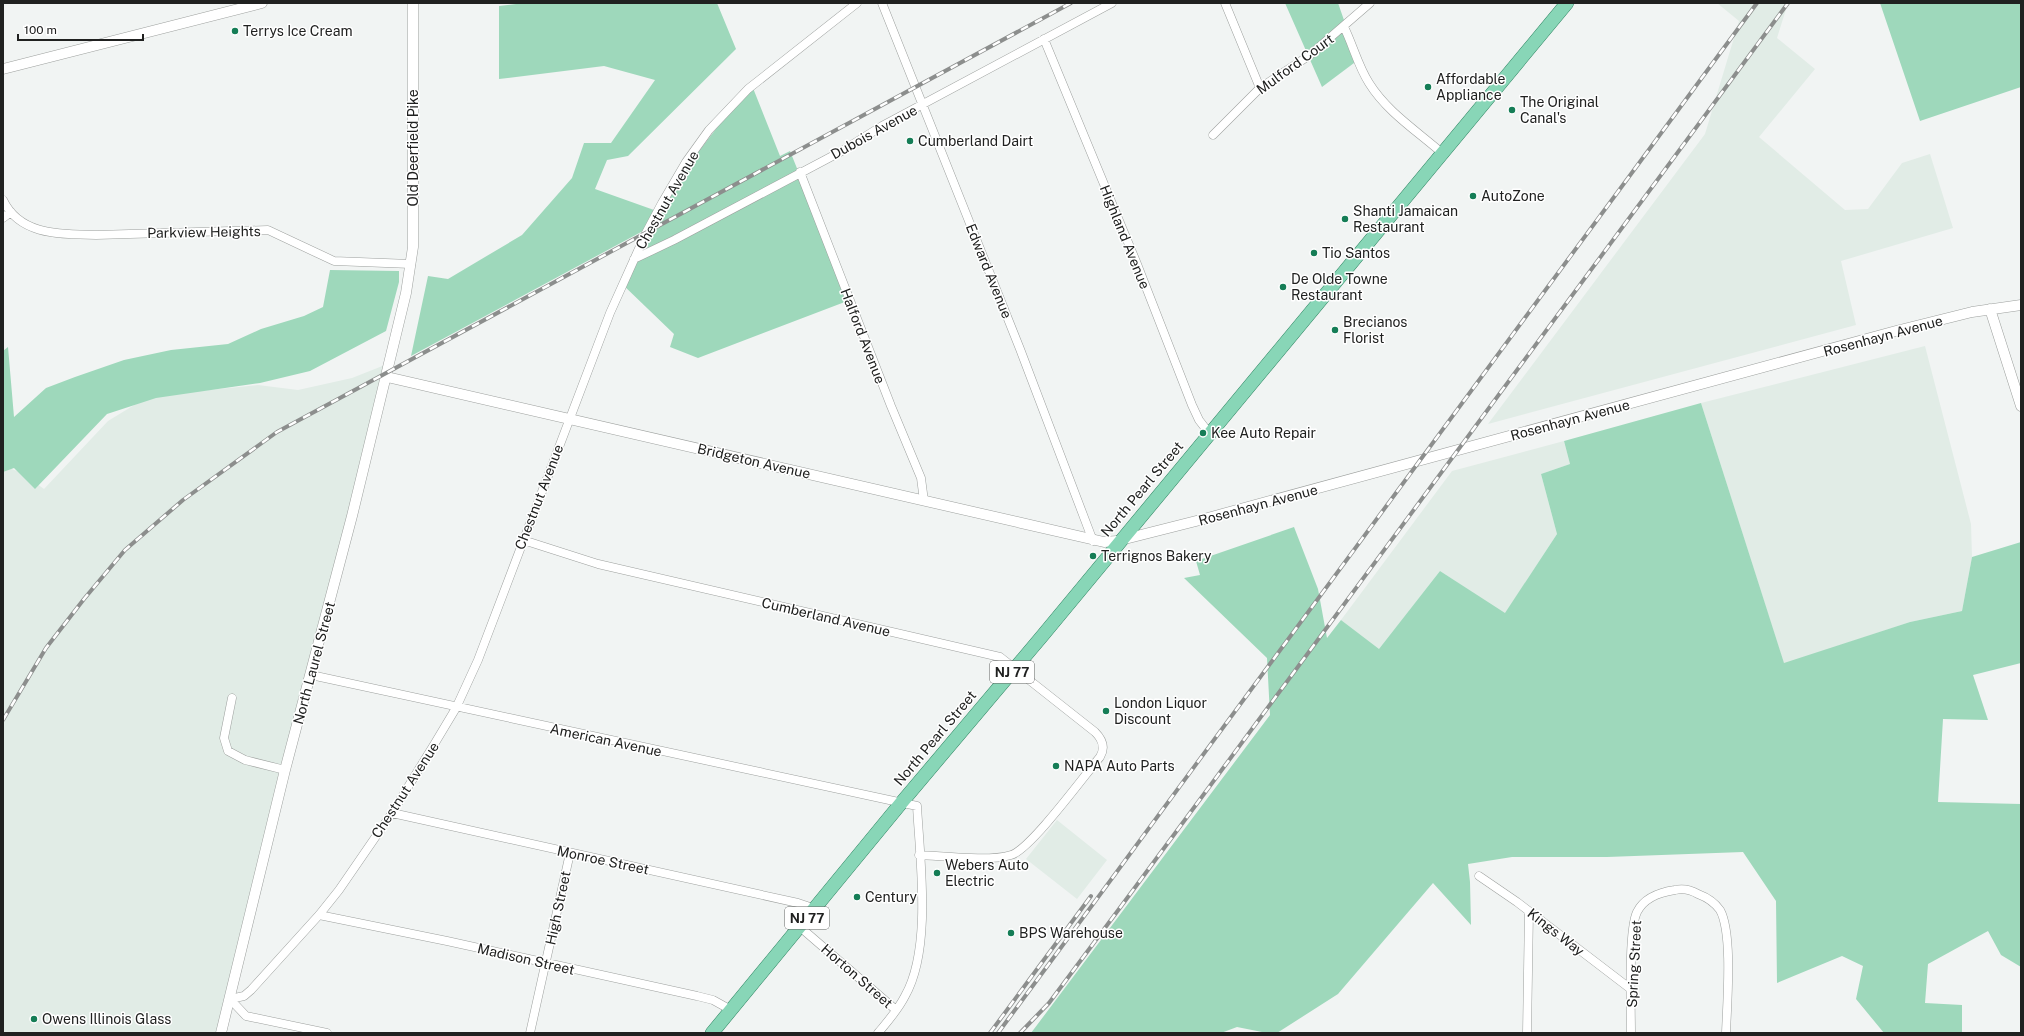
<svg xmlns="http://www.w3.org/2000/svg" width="2024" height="1036" font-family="'Public Sans',sans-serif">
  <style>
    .built { fill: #e1ece6 }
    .green { fill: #9ed8bb }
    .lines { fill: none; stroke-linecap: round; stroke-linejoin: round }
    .minor-casing { stroke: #9da09e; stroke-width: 9 }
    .tertiary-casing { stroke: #9da09e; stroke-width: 11 }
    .primary-casing { stroke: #308563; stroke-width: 14 }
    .minor { stroke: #fff; stroke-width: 8 }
    .tertiary { stroke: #fff; stroke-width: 10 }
    .primary { stroke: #88d6b7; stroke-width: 13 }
    .rail-casing { stroke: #8c8e8d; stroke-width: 4 }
    .rail { stroke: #fff; stroke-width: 2.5; stroke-dasharray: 8; stroke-linecap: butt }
    .poi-dot { fill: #157d56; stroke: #fff; stroke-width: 1.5 }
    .labels { text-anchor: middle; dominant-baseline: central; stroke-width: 3; stroke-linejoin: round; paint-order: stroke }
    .shield { fill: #fff; stroke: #636463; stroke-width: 1 }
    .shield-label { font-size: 13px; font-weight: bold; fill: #202120 }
    .poi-label { font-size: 14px; fill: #202120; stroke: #fff; text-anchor: start }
    .street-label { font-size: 14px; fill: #202120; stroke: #fff }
  </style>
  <rect width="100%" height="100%" fill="#f1f4f3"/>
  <path class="built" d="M1717,3H1788L1777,38L1815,69L1759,137L1845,210L1868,209L1902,163L1930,154L1953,228L1841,261L1856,325L1488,424L1705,134L1739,21Z
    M1925,346L1971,524L1972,557L1962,611L1910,622L1784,664L1701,403Z
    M390,363L221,1033H3V469L9,468L22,473L44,489L108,421L149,396L258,385L298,390L352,378Z
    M1564,441L1570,464L1541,474L1557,534L1505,614L1440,571L1379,650L1341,620L1452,471Z
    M1057,820L1107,860L1077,899L1026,859Z"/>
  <path class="green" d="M524,3H717L736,49L628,156L607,160L595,189L654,210L751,83L780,156L790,151L850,300L698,358L670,347L674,334L621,283L643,231L411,356L428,276L448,279L522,235L572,178L584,143H611L655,80L604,66L499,79V6Z
    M1285,3H1338L1358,60L1322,87Z
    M1880,3H2021V87L1920,121Z
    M330,270L399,271V282L386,331L310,371L260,383L156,398L107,414L35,489L14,468L3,472V351L8,347L14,417L46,388L75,377L124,360L171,350L228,344L261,329L304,316L323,307Z
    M1701,403L1784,663L1910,622L1962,611L1972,557L2021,542V663L1973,675L1988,720L1943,719L1938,802L2021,804V967L2001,955L1988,931L1928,964L1925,1003L1962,1005V1033H1884L1856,999L1863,966L1842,956L1777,983L1776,901L1743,852L1607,857H1512L1468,864L1470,882L1471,925L1433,883L1338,994L1277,1033H1267L1237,1027L1221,1033H1031L1270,715L1267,658L1184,578L1200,575L1196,561L1294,527L1318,589L1327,638L1341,620L1379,649L1440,571L1505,613L1557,534L1541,474L1570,464L1564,441Z"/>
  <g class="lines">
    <g class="minor-casing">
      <path id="minor" d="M882,3L1020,349L1093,541
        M1225,3L1260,88
        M1344,27C1353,45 1358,66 1369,83C1387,112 1417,131 1442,153
        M1044,39L1137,264L1192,405L1199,420L1209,433
        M1213,135L1260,88L1310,55L1370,3
        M800,172L891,406L921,478L924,501
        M3,200C20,236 61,234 96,235L268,230L334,261L411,264
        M3,218L11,212
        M634,259L674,240L842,151L882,126L1112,3
        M523,540L598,564L1000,657L1095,732C1102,739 1106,747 1100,757C1084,776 1030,850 1011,855C988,862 944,856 919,855
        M311,675L917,806C920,860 932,949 905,996C898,1010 888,1021 878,1033
        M232,698L224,738L228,751L245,760L285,770
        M392,813L798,903L807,906L813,910
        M1479,876L1517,902L1632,990
        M319,915L447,941L697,996L713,1000L731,1010
        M800,927L896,1010
        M327,1033L246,1016L230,999L244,996L251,990L319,915L339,890L392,813L435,743L456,708L478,660L610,313L646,233L662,203L686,162L709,130L748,89L857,3
        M530,1033L570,853
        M1527,1033L1529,911
        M1631,1033C1631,1009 1628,930 1637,912C1644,898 1661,892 1675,890C1683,888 1691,890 1698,894C1706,897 1715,903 1720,910C1733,933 1727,1004 1726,1033"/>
    </g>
    <g class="tertiary-casing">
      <path id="tertiary" d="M3,69L262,3
        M1990,309L2021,406
        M387,377L1104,542L1117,541L1204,519L1896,331L1972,312L2021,305
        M221,1033L285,770L352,516L406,293L413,247V3"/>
    </g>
    <g class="primary-casing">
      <path id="primary" d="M712,1033L902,802L1043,635L1567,3"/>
    </g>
    <use href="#minor" class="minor"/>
    <use href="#tertiary" class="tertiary"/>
    <use href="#primary" class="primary"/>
    <g class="rail-casing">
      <path id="rail" d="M3,720L46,648L84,599L125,550L183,500L277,432L1071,3
        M990,1033L1091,896
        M998,1033L1757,3
        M1020,1033L1049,1003L1125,901L1788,3"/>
    </g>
    <use href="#rail" class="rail"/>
  </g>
  <g class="poi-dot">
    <circle cx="235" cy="31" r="4"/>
    <circle cx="1428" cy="87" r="4"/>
    <circle cx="1512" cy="110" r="4"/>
    <circle cx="910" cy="141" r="4"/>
    <circle cx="1473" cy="196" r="4"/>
    <circle cx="1345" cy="219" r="4"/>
    <circle cx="1314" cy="253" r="4"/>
    <circle cx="1283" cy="287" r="4"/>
    <circle cx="1335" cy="330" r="4"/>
    <circle cx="1203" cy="433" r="4"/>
    <circle cx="1093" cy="556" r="4"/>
    <circle cx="1106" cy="711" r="4"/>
    <circle cx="1056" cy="766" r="4"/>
    <circle cx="937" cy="873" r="4"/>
    <circle cx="857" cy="897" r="4"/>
    <circle cx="1011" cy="933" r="4"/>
    <circle cx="34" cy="1019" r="4"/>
  </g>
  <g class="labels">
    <g class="shield">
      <rect x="990" y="661" width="44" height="22" rx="3"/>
      <rect x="785" y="907" width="44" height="22" rx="3"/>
    </g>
    <g class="shield-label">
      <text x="1012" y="672">NJ 77</text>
      <text x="807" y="918">NJ 77</text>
    </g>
    <g class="poi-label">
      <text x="243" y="31">Terrys Ice Cream</text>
      <text x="1436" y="79">Affordable<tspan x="1436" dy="16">Appliance</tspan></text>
      <text x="1520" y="102">The Original<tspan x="1520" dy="16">Canal's</tspan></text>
      <text x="918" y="141">Cumberland Dairt</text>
      <text x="1481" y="196">AutoZone</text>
      <text x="1353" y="211">Shanti Jamaican<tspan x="1353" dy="16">Restaurant</tspan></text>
      <text x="1322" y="253">Tio Santos</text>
      <text x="1291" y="279">De Olde Towne<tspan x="1291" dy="16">Restaurant</tspan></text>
      <text x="1343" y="322">Brecianos<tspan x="1343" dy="16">Florist</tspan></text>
      <text x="1211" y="433">Kee Auto Repair</text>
      <text x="1101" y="556">Terrignos Bakery</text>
      <text x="1114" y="703">London Liquor<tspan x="1114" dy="16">Discount</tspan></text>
      <text x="1064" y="766">NAPA Auto Parts</text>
      <text x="945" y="865">Webers Auto<tspan x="945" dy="16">Electric</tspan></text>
      <text x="865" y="897">Century</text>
      <text x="1019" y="933">BPS Warehouse</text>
      <text x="42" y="1019">Owens Illinois Glass</text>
    </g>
    <g class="street-label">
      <text transform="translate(1295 64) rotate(-36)">Mulford Court</text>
      <text transform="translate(874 132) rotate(-29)">Dubois Avenue</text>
      <text transform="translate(413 148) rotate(-90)">Old Deerfield Pike</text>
      <text transform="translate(667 200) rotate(-60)">Chestnut Avenue</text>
      <text transform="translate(204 232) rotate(-1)">Parkview Heights</text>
      <text transform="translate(1125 237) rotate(68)">Highland Avenue</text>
      <text transform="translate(989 271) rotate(68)">Edward Avenue</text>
      <text transform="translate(863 336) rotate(69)">Halford Avenue</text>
      <text transform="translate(1883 336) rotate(-15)">Rosenhayn Avenue</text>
      <text transform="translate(1570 420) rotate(-15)">Rosenhayn Avenue</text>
      <text transform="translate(754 461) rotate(13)">Bridgeton Avenue</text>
      <text transform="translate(1142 489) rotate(-50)">North Pearl Street</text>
      <text transform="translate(539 497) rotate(-69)">Chestnut Avenue</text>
      <text transform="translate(1258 505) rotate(-15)">Rosenhayn Avenue</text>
      <text transform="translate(826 617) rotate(13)">Cumberland Avenue</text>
      <text transform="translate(314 663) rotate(-75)">North Laurel Street</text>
      <text transform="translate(935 738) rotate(-50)">North Pearl Street</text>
      <text transform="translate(606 740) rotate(12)">American Avenue</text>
      <text transform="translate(405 790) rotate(-57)">Chestnut Avenue</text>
      <text transform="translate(603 860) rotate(12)">Monroe Street</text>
      <text transform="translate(558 908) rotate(-78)">High Street</text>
      <text transform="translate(1556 932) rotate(38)">Kings Way</text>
      <text transform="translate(526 959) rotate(13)">Madison Street</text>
      <text transform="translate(1634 964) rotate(-87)">Spring Street</text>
      <text transform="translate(857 976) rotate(41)">Horton Street</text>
    </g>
  </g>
  <rect width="2024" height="1036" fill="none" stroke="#202120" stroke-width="8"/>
  <path d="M18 34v6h125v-6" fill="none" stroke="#202120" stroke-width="2"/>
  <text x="24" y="34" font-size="12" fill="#202120" stroke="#ffffff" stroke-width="3" paint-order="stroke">100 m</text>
</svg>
